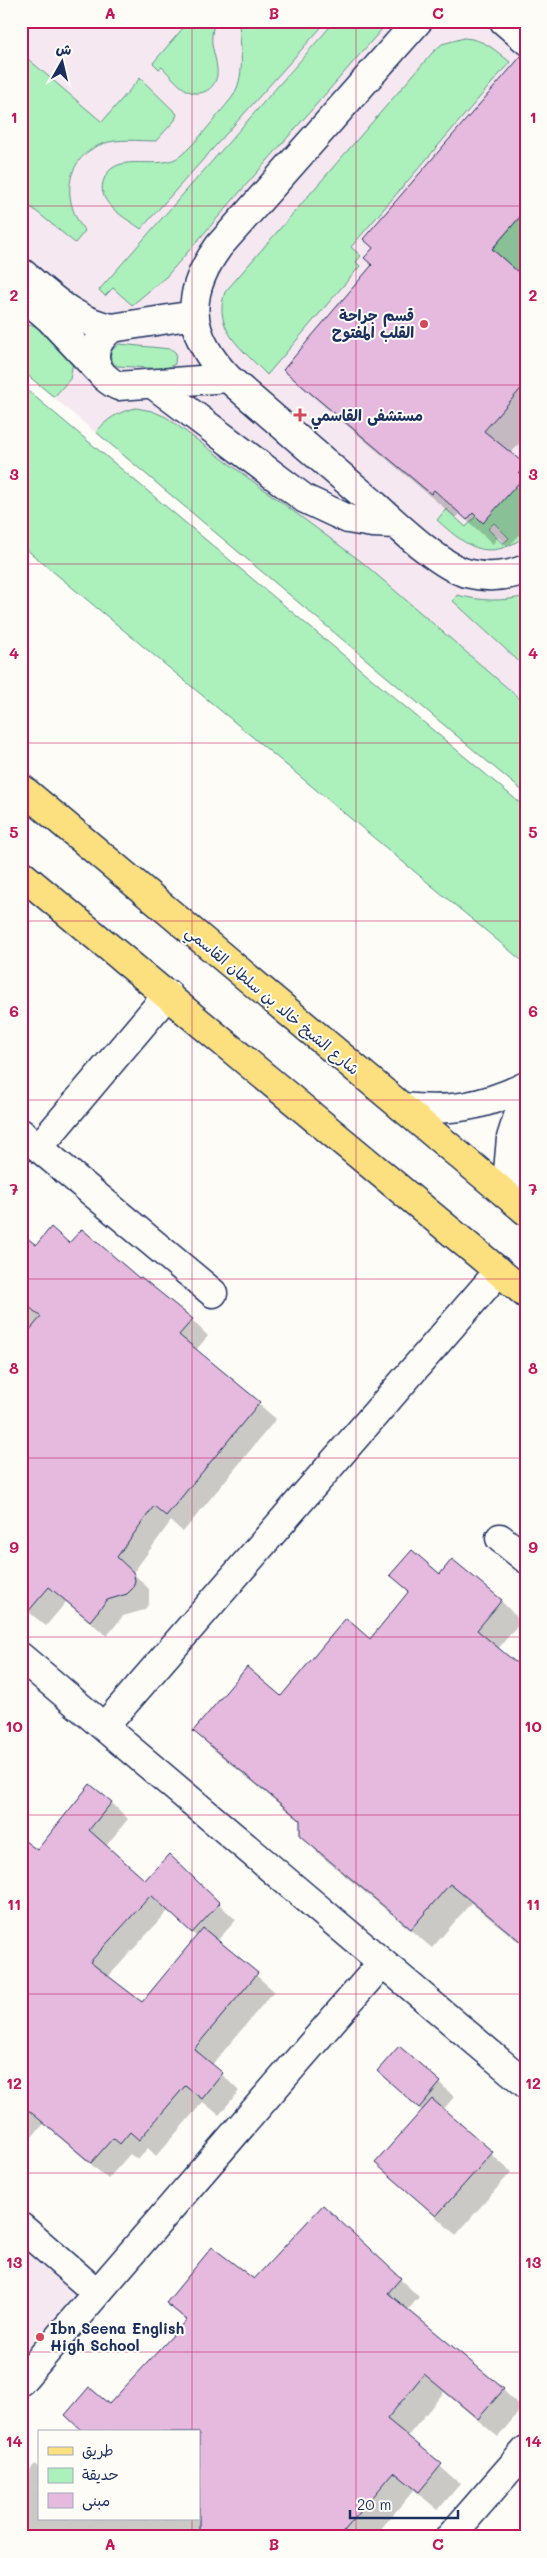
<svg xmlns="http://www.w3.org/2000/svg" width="547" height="2558" font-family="Mali,'Playpen Sans Arabic',sans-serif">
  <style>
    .built { fill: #f6e8f0 }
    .green { fill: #acf0bb; stroke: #64908c; fill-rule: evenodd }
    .shadow { fill: #0003; fill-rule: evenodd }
    .building { fill: #e6b9de; stroke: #1b2f5e }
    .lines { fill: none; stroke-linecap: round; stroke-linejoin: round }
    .minor-casing { stroke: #1b2f5e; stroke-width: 31 }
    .major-casing { stroke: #1b2f5e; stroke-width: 31 }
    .minor { stroke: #fdfcf7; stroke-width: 28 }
    .major { stroke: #fce080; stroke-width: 28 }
    .grid { fill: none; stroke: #c2185b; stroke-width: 1; stroke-opacity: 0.55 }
    .poi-dot { fill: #d1495b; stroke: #fdfcf7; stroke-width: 2 }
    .labels { text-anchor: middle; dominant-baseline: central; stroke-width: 4; stroke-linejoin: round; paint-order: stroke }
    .poi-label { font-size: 15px; font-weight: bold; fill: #1b2f5e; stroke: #fdfcf7; text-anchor: start }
    .street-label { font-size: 15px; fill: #1b2f5e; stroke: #fdfcf7 }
    .neatline { fill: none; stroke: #c2185b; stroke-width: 2 }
    .grid-label { font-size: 16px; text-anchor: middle; font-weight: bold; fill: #c2185b }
  </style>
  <rect width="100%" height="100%" fill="#fdfcf7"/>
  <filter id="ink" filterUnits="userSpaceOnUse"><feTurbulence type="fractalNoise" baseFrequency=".02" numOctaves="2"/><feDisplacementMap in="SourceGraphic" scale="10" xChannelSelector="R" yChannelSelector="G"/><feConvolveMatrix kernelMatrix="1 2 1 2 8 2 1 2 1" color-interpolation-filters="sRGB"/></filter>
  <g filter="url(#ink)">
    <path class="built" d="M21,21H526V794L21,370Z
      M21,2227L97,2293L21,2381Z"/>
    <path class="green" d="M189,21H214C213,29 211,37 212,45C214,54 218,66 217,75C216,82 212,88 206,91C188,100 174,79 162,67L159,69L153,63Z
      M239,21H327L141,229C126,218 97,204 103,182C113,149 154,171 177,158C192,149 218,114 231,99C247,77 240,47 239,21Z
      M335,21H372L382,29L166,277L132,305L113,288L105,296L99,290Z
      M464,38C484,39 495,50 510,62L351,247L361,256L356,262L360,266L267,375C243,349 212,330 225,292L433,52L442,44Z
      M21,53L102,122L140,78L177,114L175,120L156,141C138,141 119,138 102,144C63,159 62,203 85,231L75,243L21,199Z
      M526,210V279L492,249Z
      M33,325L41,328L73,362L70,379L54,397L21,370V327Z
      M119,344L171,349L176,353L175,364L165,369L117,366C111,362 110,358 111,351Z
      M21,385L526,808V964L21,545Z
      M136,408L152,411L166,417L362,562L526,704V794L96,432C108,418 118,412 136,408Z
      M526,483V536C487,563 467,547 437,520L446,509L466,527L483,508L515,486L519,490ZM494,523L509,538L503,544L488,529Z
      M457,595C481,601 501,602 526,596V668L453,601Z"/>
    <path class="shadow" d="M526,62V263L517,273L526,281V436L510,454L526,467V528L508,547L498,537L493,544L460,514L456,518L310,394L285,370L373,266Z
      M21,1235L36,1247L69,1245L140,1280L192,1320L208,1336L196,1350L276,1419L183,1532L171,1521L133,1573L149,1589V1604L144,1610L123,1616L107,1636L66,1602L46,1626L21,1606Z
      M392,1575L440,1576L501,1601L521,1621L498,1649L526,1672V1948L471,1903L432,1948L321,1856L301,1835V1822L215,1751L195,1731L281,1697L370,1640L409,1592Z
      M111,1802L128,1819L106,1846L145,1882L219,1904L236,1920L217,1941L274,1991L212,2065L239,2091L219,2115L203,2102L156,2156L148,2148L138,2160L130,2154L108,2179L44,2124L21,2148V1839L37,1851ZM168,1911L197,1937L142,2003L108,1977Z
      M379,2071L440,2083L454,2097L443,2110L511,2172L456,2235L376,2163L422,2111Z
      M400,2279L419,2297L407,2311L503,2390L522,2408L498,2437L444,2392L407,2437L460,2484L438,2510L414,2490L374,2537H21V2479L35,2464L39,2468V2519H199V2432L109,2405L187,2322L168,2303L254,2281Z"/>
    <path class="building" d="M522,55H526V210L492,249L526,279V383L484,431L526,465L519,473L524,477L483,523L473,513L467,520L434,490L431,494L283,370L372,265L364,258L373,248L363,239Z
      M51,1227L69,1243L82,1229L139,1278L141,1277L193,1319L179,1335L260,1402L166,1516L154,1506L117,1557L133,1572L135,1580L133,1588L127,1594L107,1600L90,1621L49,1587L21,1620V1340L41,1317L21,1300V1233L36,1245Z
      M412,1550L440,1574L452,1559L502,1600L477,1630L526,1671V1946L450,1884L411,1929L300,1836V1820L193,1731L247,1667L281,1696L346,1618L370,1639L409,1591L390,1575Z
      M90,1784L112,1802L89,1830L145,1880L169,1854L220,1903L192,1933L151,1895L90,1962L142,2002L203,1928L258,1973L194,2049L223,2073L202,2099L185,2086L139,2140L130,2132L120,2144L113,2138L91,2163L21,2104V1838L37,1850Z
      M399,2046L441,2082L419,2108L377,2071Z
      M432,2099L493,2152L436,2216L375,2163Z
      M323,2205L401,2278L388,2293L504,2389L478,2419L424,2374L387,2419L442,2464L419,2492L394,2472L339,2537H199V2432H83L65,2415L89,2387L109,2404L187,2320L166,2303L212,2247L254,2279Z"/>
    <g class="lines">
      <g class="minor-casing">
        <path id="minor" d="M418,21L219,246C183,295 187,335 228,378C277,421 326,463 375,505C397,525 439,565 466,573C486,578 507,577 526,569
          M504,21L526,40
          M21,272C50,296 74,321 112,328
          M21,294L50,319L99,371
          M194,315L112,328C87,347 90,372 118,386L228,378
          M154,385L305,499L348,519L372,523L396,524
          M402,1107C450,1112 482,1107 526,1086
          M21,1133L213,1293
          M39,1147L168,994
          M506,1194L511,1138L526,1091
          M500,1538L526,1559
          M21,1657L526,2084
          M104,1727L499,1271
          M21,2227L97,2293
          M21,2381L382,1963
          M450,2537L526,2450"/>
      </g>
      <g class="major-casing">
        <path id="major" d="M21,788L526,1211
          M21,874L526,1294"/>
      </g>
      <use href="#minor" class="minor"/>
      <use href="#major" class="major"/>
    </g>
  </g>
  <path class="grid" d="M192,21V2432M356,21V2537M21,206H526M21,385H526M21,564H526M21,743H526M21,921H526M21,1100H526M21,1279H526M21,1458H526M21,1637H526M21,1815H526M21,1994H526M21,2173H526M21,2352H526M192,2519V2537"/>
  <g class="poi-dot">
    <circle cx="424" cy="324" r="5"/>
    <path d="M297.5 407.5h5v5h5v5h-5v5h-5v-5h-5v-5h5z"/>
    <circle cx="40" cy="2337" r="5"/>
  </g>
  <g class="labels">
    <g class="poi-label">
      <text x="414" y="315" text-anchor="end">قسم جراحة<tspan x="414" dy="17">القلب المفتوح</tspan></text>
      <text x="311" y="415">مستشفى القاسمي</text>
      <text x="50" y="2328">Ibn Seena English<tspan x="50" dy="17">High School</tspan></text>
    </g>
    <g class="street-label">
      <text transform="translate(273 1000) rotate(40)">شارع الشيخ خالد بن سلطان القاسمي</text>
    </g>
  </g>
  <rect width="547" height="2558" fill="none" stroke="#fdfcf7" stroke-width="55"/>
  <rect x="38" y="2430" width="162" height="90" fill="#fdfcf7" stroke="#a3aaba"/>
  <rect x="48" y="2447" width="25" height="8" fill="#fce080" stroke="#a3aaba"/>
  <text x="82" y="2456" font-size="15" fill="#1b2f5e">طريق</text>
  <rect x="48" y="2468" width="25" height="15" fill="#acf0bb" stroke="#a3aaba"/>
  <text x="82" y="2480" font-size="15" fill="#1b2f5e">حديقة</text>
  <rect x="48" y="2493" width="25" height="15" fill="#e6b9de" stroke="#a3aaba"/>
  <text x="82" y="2506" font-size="15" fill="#1b2f5e">مبنى</text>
  <g transform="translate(62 62) rotate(8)" stroke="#fdfcf7" stroke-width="4" paint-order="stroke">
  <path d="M0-4L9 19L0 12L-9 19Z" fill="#1b2f5e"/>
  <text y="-8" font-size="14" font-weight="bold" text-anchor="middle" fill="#1b2f5e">ش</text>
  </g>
  <path d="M350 2510v8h108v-8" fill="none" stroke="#1b2f5e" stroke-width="2.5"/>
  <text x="357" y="2510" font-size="15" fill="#1b2f5e" stroke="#fdfcf7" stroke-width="4" paint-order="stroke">20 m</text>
  <rect x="28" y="28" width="492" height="2502" class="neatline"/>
  <g class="grid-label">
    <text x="110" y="19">A</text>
    <text x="274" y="19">B</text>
    <text x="438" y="19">C</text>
    <text x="14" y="123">1</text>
    <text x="533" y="123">1</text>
    <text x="14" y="301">2</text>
    <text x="533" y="301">2</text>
    <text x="14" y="480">3</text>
    <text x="533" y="480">3</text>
    <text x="14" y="659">4</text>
    <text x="533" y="659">4</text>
    <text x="14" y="838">5</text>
    <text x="533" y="838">5</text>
    <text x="14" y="1017">6</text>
    <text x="533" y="1017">6</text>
    <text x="14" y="1195">7</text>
    <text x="533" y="1195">7</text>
    <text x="14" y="1374">8</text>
    <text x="533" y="1374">8</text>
    <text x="14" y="1553">9</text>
    <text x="533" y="1553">9</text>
    <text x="14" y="1732">10</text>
    <text x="533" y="1732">10</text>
    <text x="14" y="1910">11</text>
    <text x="533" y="1910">11</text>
    <text x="14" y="2089">12</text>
    <text x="533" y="2089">12</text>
    <text x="14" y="2268">13</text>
    <text x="533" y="2268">13</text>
    <text x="14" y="2447">14</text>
    <text x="533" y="2447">14</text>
    <text x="110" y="2550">A</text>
    <text x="274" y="2550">B</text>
    <text x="438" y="2550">C</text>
  </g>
</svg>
